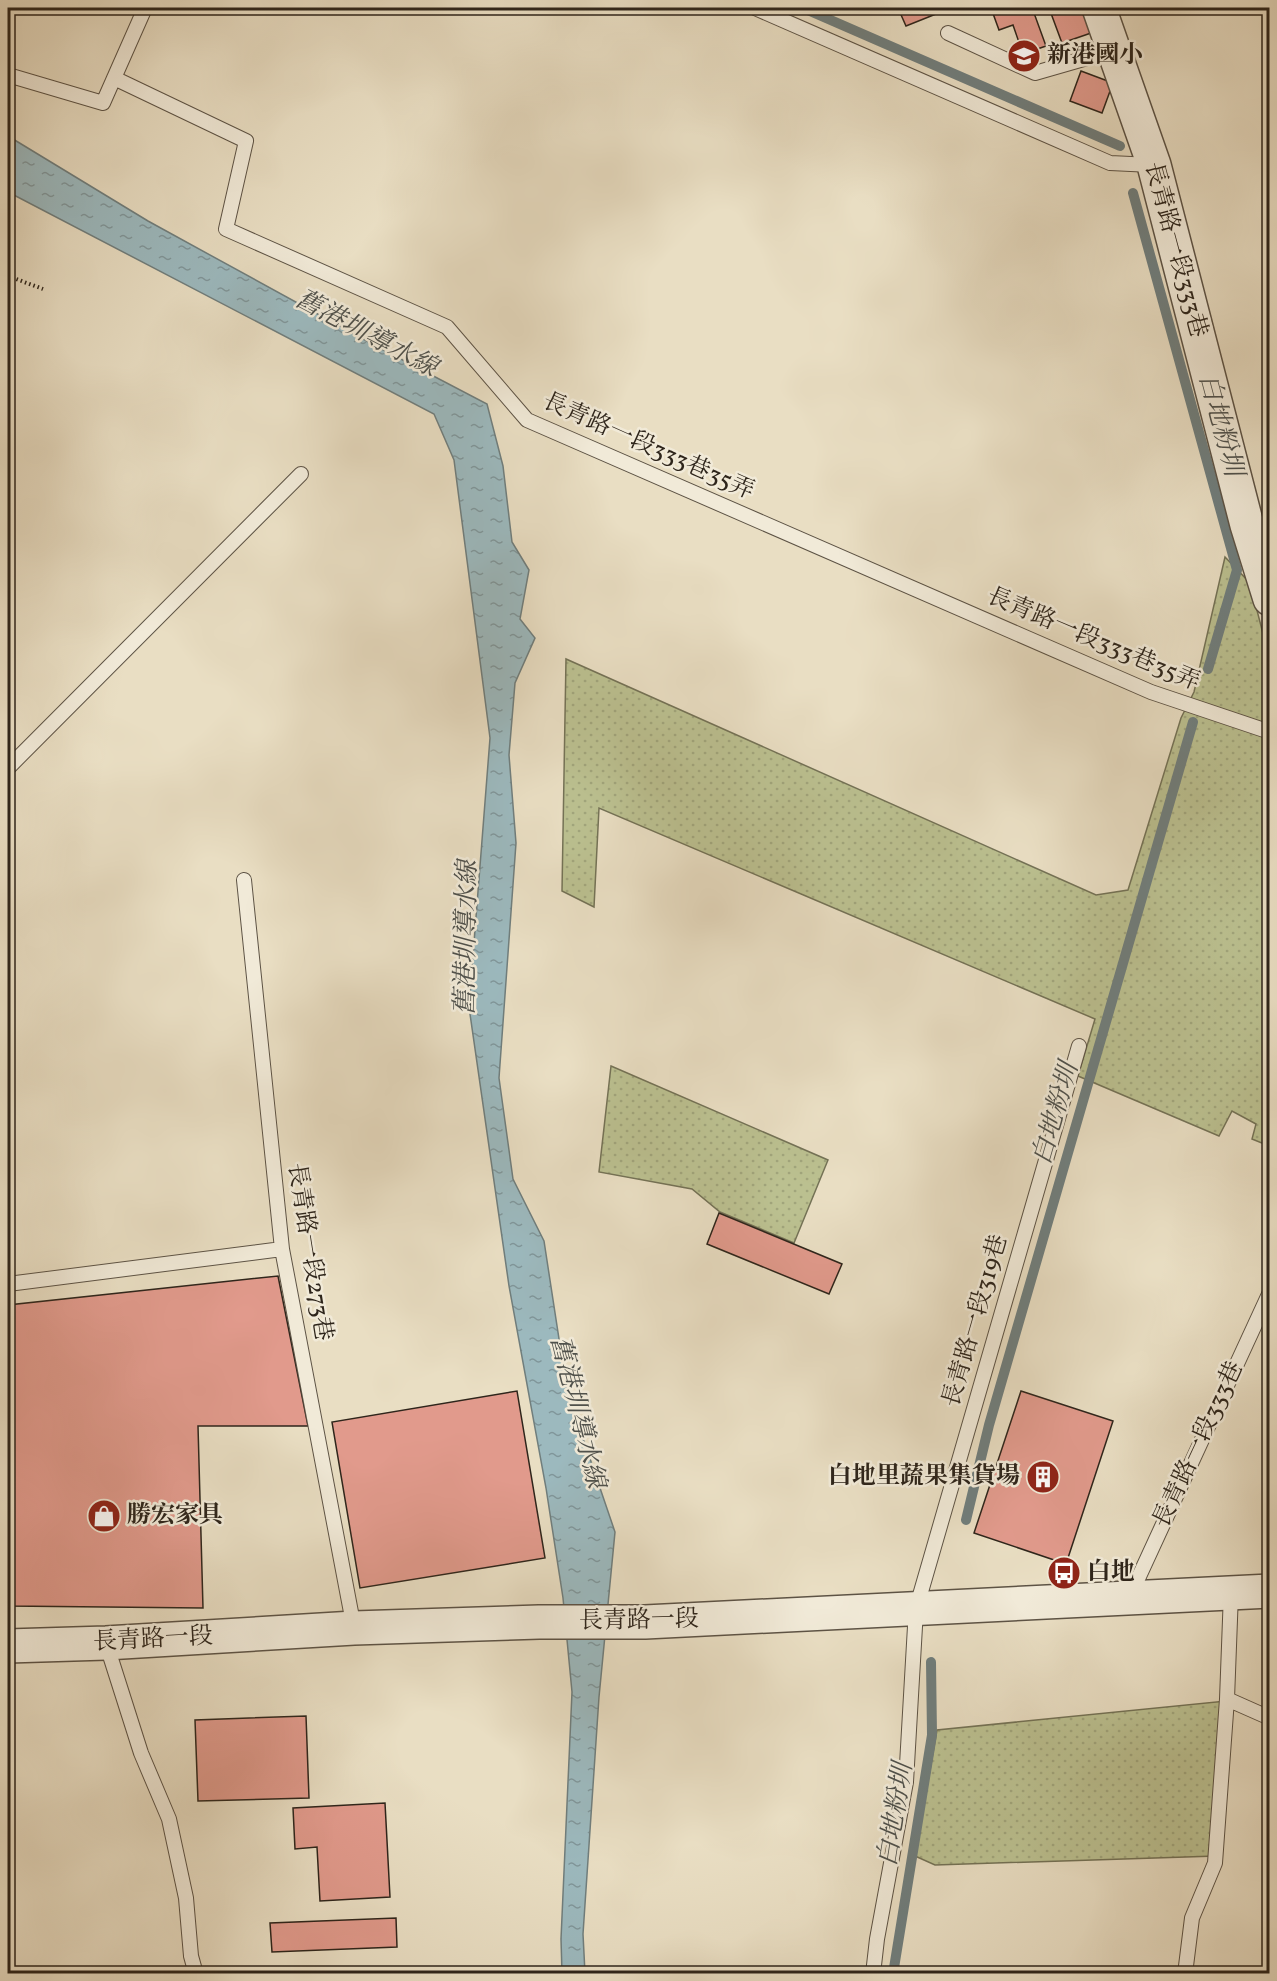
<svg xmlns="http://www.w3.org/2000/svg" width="1277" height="1981" font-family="Vollkorn,'Noto Serif TC',serif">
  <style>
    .grass { fill: url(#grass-dots); stroke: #747256; stroke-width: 1.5 }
    .water { fill: url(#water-ripples); stroke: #707e7d; stroke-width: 1.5 }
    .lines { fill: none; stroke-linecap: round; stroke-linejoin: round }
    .stream { stroke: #707e7d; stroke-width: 10 }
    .building { fill: #e19a8c; stroke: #2e251b; stroke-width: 1.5 }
    .service-casing { stroke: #5d5345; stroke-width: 16 }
    .tertiary-casing { stroke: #5d5345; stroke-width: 36 }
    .path { stroke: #2e251b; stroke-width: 4; stroke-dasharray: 1.5 3; stroke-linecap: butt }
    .service { stroke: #f1ead8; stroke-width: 14 }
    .tertiary { stroke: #f1ead8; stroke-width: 33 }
    .labels { text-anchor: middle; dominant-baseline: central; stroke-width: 5; stroke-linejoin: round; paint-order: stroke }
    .poi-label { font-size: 24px; font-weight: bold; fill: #2e251b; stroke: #f1ead8; text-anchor: start }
    .street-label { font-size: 24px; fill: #2e251b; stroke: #f1ead8 }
    .water-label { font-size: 26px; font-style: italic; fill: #4f514c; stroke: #f1ead8 }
  </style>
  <defs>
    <pattern id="grass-dots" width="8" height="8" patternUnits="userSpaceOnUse" patternTransform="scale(1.5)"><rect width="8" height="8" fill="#bbc090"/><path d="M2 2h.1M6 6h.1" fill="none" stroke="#a1a57c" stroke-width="1.8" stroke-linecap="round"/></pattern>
    <pattern id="water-ripples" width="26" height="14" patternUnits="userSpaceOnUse" patternTransform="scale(1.5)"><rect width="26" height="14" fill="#9cb9be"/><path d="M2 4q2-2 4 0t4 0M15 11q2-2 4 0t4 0" fill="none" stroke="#80969a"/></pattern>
  </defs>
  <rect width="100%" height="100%" fill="#e9dec3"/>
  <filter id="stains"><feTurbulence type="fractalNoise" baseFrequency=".00333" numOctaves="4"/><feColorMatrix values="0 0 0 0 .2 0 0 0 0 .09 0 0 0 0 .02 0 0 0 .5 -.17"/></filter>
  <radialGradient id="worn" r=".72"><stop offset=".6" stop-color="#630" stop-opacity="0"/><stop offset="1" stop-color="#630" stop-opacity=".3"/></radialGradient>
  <path class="grass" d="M1225,557L1250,583L1270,661L1269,1146L1252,1139L1256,1124L1232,1111L1219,1136L1078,1076L1095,1019L599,808L594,907L562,891L566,659L1096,895L1128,890L1181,718L1194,692Z
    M611,1066L828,1160L794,1243L720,1212L692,1189L599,1172Z
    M1226,1701L1216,1856L935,1865L915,1856L937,1730Z"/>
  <path class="water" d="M8,136L148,221L376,346L487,404L503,466L512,542L529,570L520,619L535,638L515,683L509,755L516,843L499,1078L513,1179L544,1241L567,1391L615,1532L599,1697L583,1934L585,1973H562L561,1939L572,1692L563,1598L546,1488L509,1286L469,1007L490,738L454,460L434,414L8,192Z"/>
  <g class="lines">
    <path class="stream" d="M803,8L1120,146
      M1133,193L1237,570L1208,669
      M966,1520L989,1425L1193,722
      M893,1974L932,1735L931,1662"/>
  </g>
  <path class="building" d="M898,8H951L906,26Z
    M991,8H1085L1094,32L1062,43L1049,8L1034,13L1046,46L1023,54L1013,25L999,30Z
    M1081,71L1113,83L1102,113L1070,101Z
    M719,1213L842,1264L829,1294L707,1244Z
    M278,1276L308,1426H198L203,1608L8,1606V1305Z
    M517,1391L545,1558L360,1588L332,1422Z
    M1021,1391L1113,1421L1066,1564L974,1533Z
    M306,1716L309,1798L198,1801L195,1720Z
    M385,1803L390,1897L320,1901L317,1847L295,1849L293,1808Z
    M396,1918L397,1947L272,1952L270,1923Z"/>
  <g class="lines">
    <g class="service-casing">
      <path id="service" d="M755,8L1110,163L1152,165
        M948,33L1035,73L1115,50
        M8,75L103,103L145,8
        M114,78L246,141L226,229L447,327L527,420L1151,692L1270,732
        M8,768L301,474
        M244,880L282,1249L354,1628
        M8,1284L282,1249
        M1130,1596L1270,1292
        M106,1643L141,1753L169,1819L186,1898L191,1956L196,1974
        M1227,1699L1270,1718
        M873,1974L877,1939L906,1782L916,1609L1079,1046
        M1185,1974L1192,1918L1215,1863L1227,1699L1231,1593"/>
    </g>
    <g class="tertiary-casing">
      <path id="tertiary" d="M1099,8L1154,165L1247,525L1270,599
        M8,1646L106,1643L354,1628L539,1622H645L1270,1591"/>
    </g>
    <path class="path" d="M8,276L43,289
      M8,459L10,456"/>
    <use href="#service" class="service"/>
    <use href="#tertiary" class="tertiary"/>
  </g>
  <defs>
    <g id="school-disc" transform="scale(1.725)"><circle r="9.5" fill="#8f2418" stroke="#f1ead8"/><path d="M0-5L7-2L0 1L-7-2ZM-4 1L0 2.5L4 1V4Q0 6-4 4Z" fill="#fff"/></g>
    <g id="building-disc" transform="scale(1.725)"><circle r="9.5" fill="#8f2418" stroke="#f1ead8"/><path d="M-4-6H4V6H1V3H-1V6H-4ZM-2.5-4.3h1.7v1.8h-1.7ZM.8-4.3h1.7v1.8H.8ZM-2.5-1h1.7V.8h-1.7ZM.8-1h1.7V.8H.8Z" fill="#fff"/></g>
    <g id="shop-disc" transform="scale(1.725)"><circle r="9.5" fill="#8f2418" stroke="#f1ead8"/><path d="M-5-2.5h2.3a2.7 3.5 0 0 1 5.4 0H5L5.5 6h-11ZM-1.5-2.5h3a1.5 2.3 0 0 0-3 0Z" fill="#fff"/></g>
    <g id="bus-disc" transform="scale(1.725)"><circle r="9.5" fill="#8f2418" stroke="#f1ead8"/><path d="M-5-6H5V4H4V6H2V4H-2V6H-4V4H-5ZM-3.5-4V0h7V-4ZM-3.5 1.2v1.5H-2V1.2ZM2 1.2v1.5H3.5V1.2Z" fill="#fff"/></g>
  </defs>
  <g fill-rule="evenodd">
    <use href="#school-disc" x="1024" y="56"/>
    <use href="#building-disc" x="1043" y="1477"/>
    <use href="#shop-disc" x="104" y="1516"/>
    <use href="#bus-disc" x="1064" y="1573"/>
  </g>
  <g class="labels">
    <g class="poi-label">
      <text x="1047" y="56">新港國小</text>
      <text x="1020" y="1477" text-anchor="end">白地里蔬果集貨場</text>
      <text x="127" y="1516">勝宏家具</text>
      <text x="1087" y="1573">白地</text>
    </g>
    <g class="street-label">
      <text transform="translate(1175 250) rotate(75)">長青路一段333巷</text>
      <text transform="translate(648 447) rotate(24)">長青路一段333巷35弄</text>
      <text transform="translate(1093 640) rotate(23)">長青路一段333巷35弄</text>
      <text transform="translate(309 1252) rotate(81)">長青路一段273巷</text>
      <text transform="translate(976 1321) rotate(-74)">長青路一段319巷</text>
      <text transform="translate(1199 1445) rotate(-65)">長青路一段333巷</text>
      <text transform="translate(639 1621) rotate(-1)">長青路一段</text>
      <text transform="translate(153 1640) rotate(-3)">長青路一段</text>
    </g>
    <g class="water-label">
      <text transform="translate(366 334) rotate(28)">舊港圳導水線</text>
      <text transform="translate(1220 425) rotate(75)">白地粉圳</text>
      <text transform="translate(467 938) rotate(-89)">舊港圳導水線</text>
      <text transform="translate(1056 1114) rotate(-74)">白地粉圳</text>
      <text transform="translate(577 1412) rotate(76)">舊港圳導水線</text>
      <text transform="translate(896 1815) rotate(-81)">白地粉圳</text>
    </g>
  </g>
  <rect width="1277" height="1981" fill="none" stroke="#e9dec3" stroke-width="30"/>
  <rect x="9" y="9" width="1259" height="1963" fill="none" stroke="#2e251b" stroke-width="3"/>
  <rect x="15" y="15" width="1247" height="1951" fill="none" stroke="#2e251b" stroke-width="1.5"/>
  <rect width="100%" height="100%" filter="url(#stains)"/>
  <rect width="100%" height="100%" fill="url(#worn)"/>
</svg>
